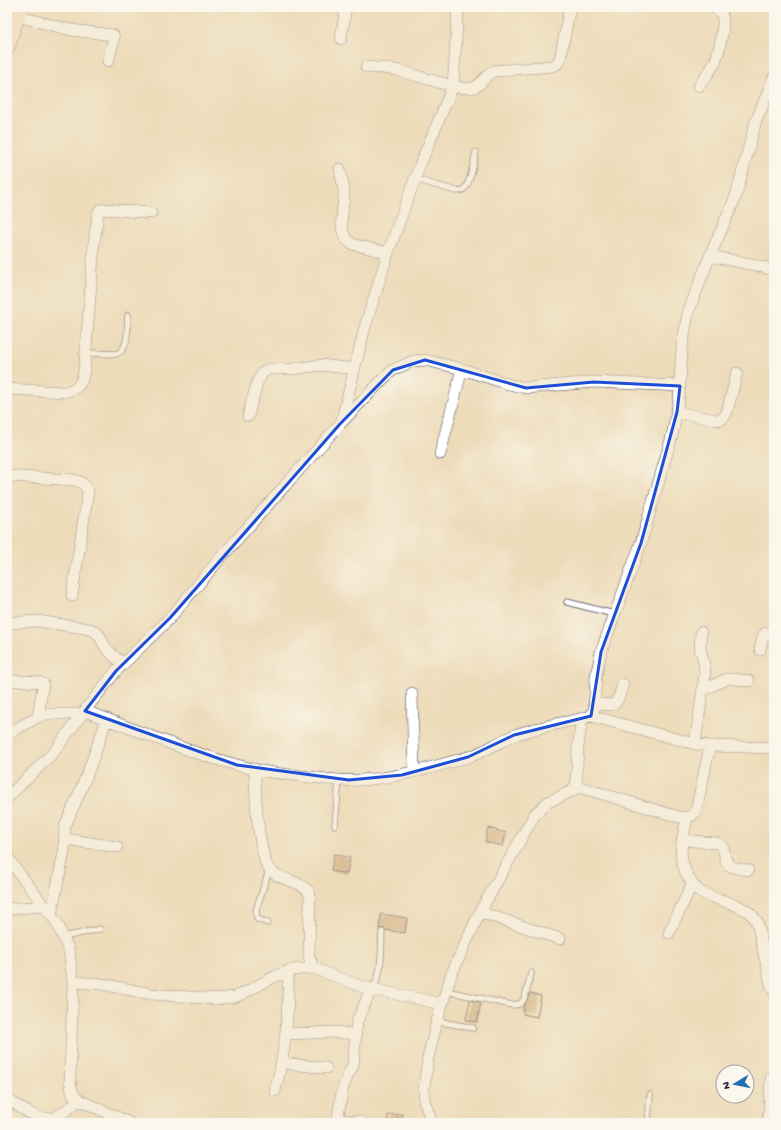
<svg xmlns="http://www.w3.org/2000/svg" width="781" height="1130" font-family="'Gochi Hand',sans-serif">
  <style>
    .building { fill: #c79e70 }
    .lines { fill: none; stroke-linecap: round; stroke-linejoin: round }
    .service-casing { stroke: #403e4e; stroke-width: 7 }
    .minor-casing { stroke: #403e4e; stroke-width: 12 }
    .secondary-casing { stroke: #403e4e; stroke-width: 16 }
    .service { stroke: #fff; stroke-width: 5.5 }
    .minor { stroke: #fff; stroke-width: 11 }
    .secondary { stroke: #fbe5cf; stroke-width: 15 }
    .marked { fill: none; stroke: #1d4ed8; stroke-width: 3; stroke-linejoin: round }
  </style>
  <rect width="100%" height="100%" fill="#fbf7ec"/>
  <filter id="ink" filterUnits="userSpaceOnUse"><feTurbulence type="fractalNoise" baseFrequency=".025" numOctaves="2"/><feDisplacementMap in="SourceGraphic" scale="8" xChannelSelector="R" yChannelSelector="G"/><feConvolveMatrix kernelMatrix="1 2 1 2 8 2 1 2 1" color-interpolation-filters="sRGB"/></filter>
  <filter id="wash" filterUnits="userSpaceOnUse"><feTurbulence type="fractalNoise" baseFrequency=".012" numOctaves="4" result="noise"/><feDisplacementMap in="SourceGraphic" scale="16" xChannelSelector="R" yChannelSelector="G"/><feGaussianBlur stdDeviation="0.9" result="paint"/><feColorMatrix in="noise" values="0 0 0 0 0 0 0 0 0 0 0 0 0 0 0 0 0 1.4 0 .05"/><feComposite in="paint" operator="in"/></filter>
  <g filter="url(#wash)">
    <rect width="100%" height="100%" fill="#eddcba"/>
    <g id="blocks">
      <path class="building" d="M488,828L506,833L503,846L485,842Z
        M334,854L350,858L347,874L331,871Z
        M381,914L407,918L405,933L386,930L383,928L379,929Z
        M530,993L541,996L537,1017L523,1014L524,1006Z
        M470,1000L481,1003L477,1022L466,1020Z
        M402,1114L403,1123H388V1115Z"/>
    </g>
  </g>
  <g filter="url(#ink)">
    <use href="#blocks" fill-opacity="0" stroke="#403e4e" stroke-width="1"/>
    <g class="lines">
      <g class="service-casing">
        <path id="service" d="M415,179L456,191C459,191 463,191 465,188C471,182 474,160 476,152
          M86,353L116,354C130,349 127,327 128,315
          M567,602L614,614
          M335,825L339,780
          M268,923L257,919L256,910L269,870
          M64,937L100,929
          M372,989C383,975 381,950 382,932
          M446,991L512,1005C516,1005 519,1005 522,1002C526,997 529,981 531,973
          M437,1021L473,1028
          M648,1123L650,1095"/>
      </g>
      <g class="minor-casing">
        <path id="minor" d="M17,16L71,30L113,35L114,38L108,61
          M341,39L346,7
          M366,67C377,68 388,68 400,71C414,74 465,93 475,87C483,83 486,74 494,71L552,66L557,64L560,59L570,7
          M699,86C704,78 711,71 715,62C719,53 725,25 722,15C720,11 717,9 713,7
          M340,169C341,177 344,186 344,194C344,210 335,234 352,244L388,253
          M710,256L755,265L774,270
          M7,389L64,392C83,388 83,379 85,362L94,244L98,213L100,210L105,209L151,213
          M677,412L715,420C722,420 724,418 727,412L737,373
          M248,416L257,383L263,372L269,369H292L321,365L354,369
          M341,423L365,327L388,253L420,165L453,86L458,7
          M440,454L462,369
          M7,476L75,480L82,483L86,487L88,492L72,596
          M7,623L38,621L90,629C102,634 100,639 106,648C111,654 118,659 123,664
          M760,650L763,636L766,633L774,632
          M7,680L39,682L43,684L38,717
          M703,690L727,679H734L749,681
          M412,693L414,772
          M595,703C618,707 616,706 623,684
          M85,711C139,731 196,756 253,769C269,773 285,774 301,776C321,778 341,782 361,780C398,778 433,767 468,757C485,752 499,741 515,735C540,726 566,723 591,716L594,710L596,676L601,652L641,543L672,436L679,399L682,347L688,313L710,256L736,196L755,124L774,77
          M591,716L695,744L710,746L774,748
          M7,734L38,717L46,714H82
          M695,744L705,674L704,663L700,648L701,632
          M255,769C255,801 257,834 266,864C275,882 301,878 310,894L309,956L313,968L363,987L442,1004
          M576,786L679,817C687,818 691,818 696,811L710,746
          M7,798L54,752L82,714L116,671L170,618L223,555L340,424L384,378L393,370L413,361L425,360L462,369L508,384L526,388L594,382L680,386
          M687,818C682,841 676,857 689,878C691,882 694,887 698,890C707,897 720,899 730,903C741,907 751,911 757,922L771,985L774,991
          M65,839L117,847
          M682,840L717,843C729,849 721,858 729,865C733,868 742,869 748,870
          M7,857L57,923L69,951L73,982L70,1078C71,1088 71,1094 79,1100L130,1123
          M7,909L44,906
          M480,912L560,939
          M51,916L64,852L65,826L87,775L107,719
          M669,933L692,884
          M73,982L102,984L151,994L216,999L235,997L242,994L276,976L292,970L313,968
          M287,1034L333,1032L356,1034
          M282,1063L326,1068
          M275,1091C286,1051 289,1012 288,971
          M7,1099C20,1107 37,1121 53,1118C62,1116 71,1106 79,1100
          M362,1122L339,1120L338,1116L343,1087L348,1075L353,1066L357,1021L371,990
          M432,1123L424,1100V1088L428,1058L437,1021L451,975L480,912L535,814L548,802L572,791L576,786L578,748L582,718
          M768,1123L771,1078"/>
      </g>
      <g class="secondary-casing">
        <path id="secondary" d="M7,48L20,7"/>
      </g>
      <use href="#service" class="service"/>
      <use href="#minor" class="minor"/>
      <use href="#secondary" class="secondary"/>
    </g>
  </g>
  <path d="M0 0H781V1130H0ZM425,360L526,388L594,382L680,386L677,412L641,543L601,652L591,716L514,735L468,757L402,775L349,780L237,765L85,711L116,671L170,618L340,424L393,370Z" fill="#eddcba" fill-opacity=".55" fill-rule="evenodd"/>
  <path class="marked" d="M425,360L526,388L594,382L680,386L677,412L641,543L601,652L591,716L514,735L468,757L402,775L349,780L237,765L85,711L116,671L170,618L340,424L393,370Z"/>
  <rect width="781" height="1130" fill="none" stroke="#fbf7ec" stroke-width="24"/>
  <g transform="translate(735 1084) rotate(260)"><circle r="19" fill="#fbf7ec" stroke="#a4a2a5"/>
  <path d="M0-3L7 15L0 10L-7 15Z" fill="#1f6fb2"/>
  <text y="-6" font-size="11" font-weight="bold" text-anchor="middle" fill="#22223b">N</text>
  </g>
</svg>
